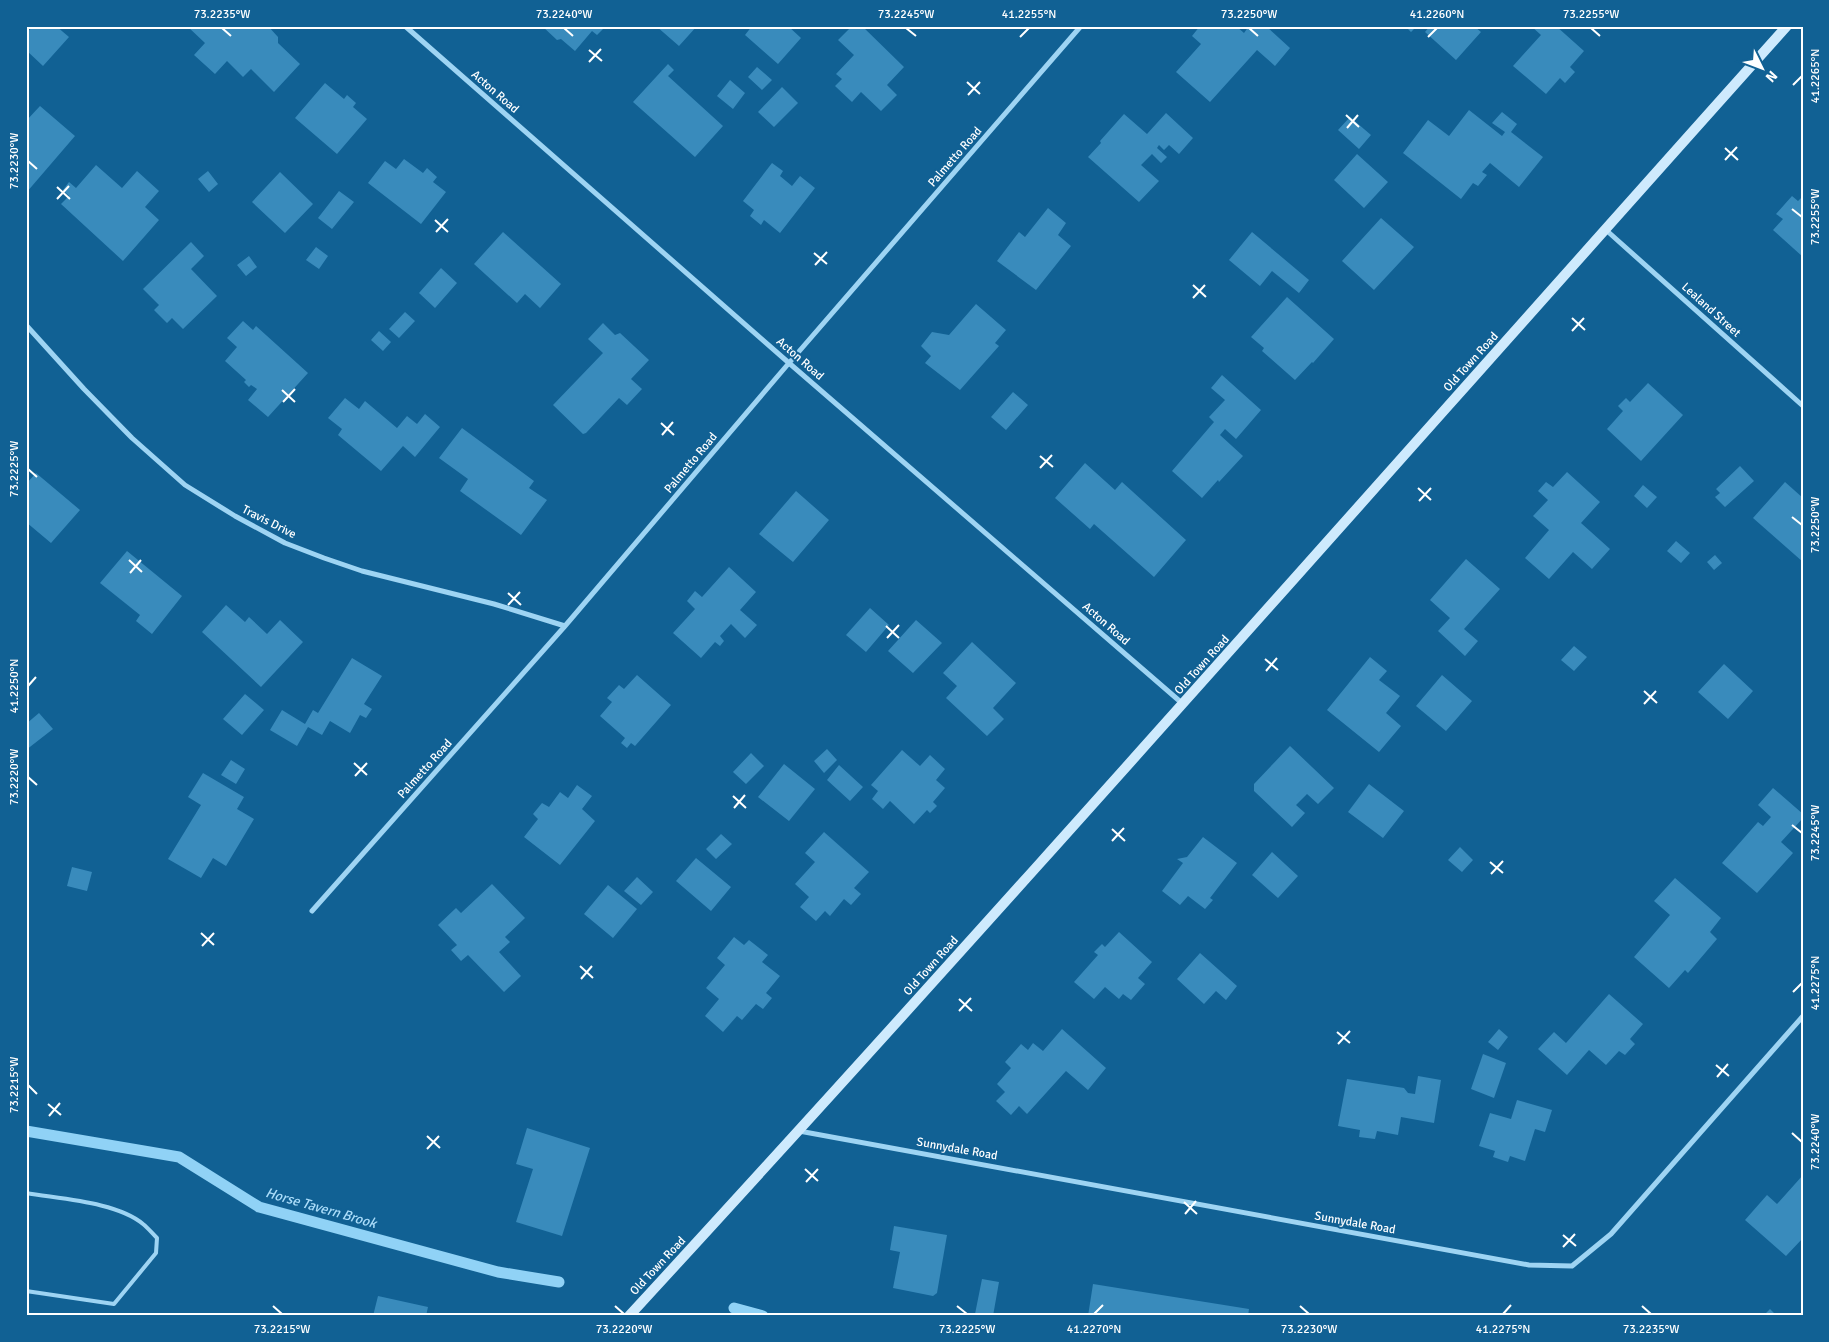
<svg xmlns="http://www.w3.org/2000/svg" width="1829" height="1342" font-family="Signika,sans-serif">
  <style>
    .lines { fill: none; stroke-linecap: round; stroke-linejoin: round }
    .stream { stroke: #90d2f6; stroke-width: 11 }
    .building { fill: #398bbc }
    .service { stroke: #9ed4f3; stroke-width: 4 }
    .minor { stroke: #9ed4f3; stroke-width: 5 }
    .secondary { stroke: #ceeafd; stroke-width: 10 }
    .ticks { fill: none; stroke: #fff; stroke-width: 2 }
    .labels { text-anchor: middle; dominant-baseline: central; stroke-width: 4; stroke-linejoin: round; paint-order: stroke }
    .street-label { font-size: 12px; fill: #fff; stroke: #116194 }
    .water-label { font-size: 14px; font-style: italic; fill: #abddfa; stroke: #116194 }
    .neatline { fill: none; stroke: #fff; stroke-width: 2 }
    .ticks-label { font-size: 12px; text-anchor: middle; fill: #fff }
  </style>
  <rect width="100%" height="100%" fill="#116194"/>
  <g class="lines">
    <path class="stream" d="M26,1131L179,1157L259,1207L498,1272L559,1282
      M734,1308L763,1316"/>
  </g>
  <path class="building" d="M33,26H56L69,37L43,66L26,50V34Z
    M187,26H268L278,37V43L300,64L274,92L251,69L243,77L227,61L215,74L194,55L205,43Z
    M542,26H600L603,29L597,35L592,31L575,51L561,39L557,40Z
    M656,26H697L679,46Z
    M752,26H788L801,38L778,64L745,35Z
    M852,26H862L904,67L887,85L897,95L881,111L861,92L852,102L835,86L842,79L836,74L854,55L838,40Z
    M1200,26H1236L1244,33L1249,26H1266L1290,48L1275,66L1257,50L1210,102L1176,72L1201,44L1192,36Z
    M1405,26H1417L1411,32Z
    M1430,26H1474L1481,32L1456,60L1425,32Z
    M1531,26H1556L1584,51L1570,67L1575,72L1565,83L1560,78L1546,94L1513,66L1541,35Z
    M668,64L674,70L668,76L723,126L695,157L633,102Z
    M757,67L772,80L762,90L748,77Z
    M730,80L745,93L733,109L717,96Z
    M325,83L344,99L347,95L356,103L353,107L367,119L337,154L295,118Z
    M782,87L798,103L774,127L758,112Z
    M40,106L75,136L26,193V121Z
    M1469,110L1502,136L1505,132L1492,123L1502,112L1517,124L1511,132L1543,157L1519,187L1490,163L1482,172L1487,175L1478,186L1473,183L1461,199L1403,153L1428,120L1449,136Z
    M1166,113L1193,138L1179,154L1169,145L1164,150L1159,145L1157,148L1167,157L1161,163L1152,154L1141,165L1159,181L1139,202L1088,157L1101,143L1100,141L1124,114L1147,134Z
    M1350,117L1371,135L1359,149L1338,130Z
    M1357,154L1388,182L1364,208L1334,180Z
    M404,159L423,173L427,168L437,177L433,182L446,192L421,224L368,183L385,161L396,169Z
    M772,163L783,171L780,176L792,186L800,176L815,188L780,233L764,220L761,225L750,216L754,210L743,201Z
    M96,165L122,188L137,171L159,191L145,207L159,220L123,261L61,204L69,196L63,190L69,182L76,188Z
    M208,171L218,184L209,192L198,179Z
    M280,172L313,204L285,233L252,202Z
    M339,191L354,202L332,229L318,218Z
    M1792,196L1798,201L1803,196V257L1773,230L1783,219L1776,214Z
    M1048,208L1066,223L1058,235L1071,246L1036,290L997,261L1019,232L1025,237Z
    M1381,218L1414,247L1374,290L1342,261Z
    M503,232L561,284L540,308L525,294L517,303L474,264Z
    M1252,232L1309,280L1299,293L1272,271L1260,286L1229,260Z
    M191,242L204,256L191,269L217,296L183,329L172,318L167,323L154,310L159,305L143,289Z
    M316,247L328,256L319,269L306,260Z
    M249,256L257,267L246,276L237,265Z
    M441,268L457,283L435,308L419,293Z
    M1287,297L1334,339L1313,363L1312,362L1295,380L1262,351L1264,348L1251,337Z
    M976,304L1006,330L995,343L999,346L960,390L925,363L931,356L921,346L932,332L949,335Z
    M405,312L415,321L399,338L389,329Z
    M243,321L253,330L256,326L308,373L268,417L248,400L257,389L251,385L249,387L244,382L246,380L225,361L237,347L227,338Z
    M603,323L615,335L620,333L649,360L631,379L642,389L627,405L619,398L586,433L583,434L553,405L603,353L588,339Z
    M379,331L391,342L383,351L371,340Z
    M1222,375L1261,410L1236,439L1225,429L1220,435L1243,456L1219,482L1218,480L1202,498L1172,471L1214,422L1209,417L1225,400L1211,388Z
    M1648,383L1683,415L1641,461L1607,429L1623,411L1618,406L1626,398L1630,402Z
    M1013,392L1028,405L1006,430L991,417Z
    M345,398L359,409L365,401L397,428L407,416L417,424L425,414L440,427L415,457L403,446L381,471L338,435L342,429L328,418Z
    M462,428L534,481L529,488L547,500L521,535L460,491L468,479L439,458Z
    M1085,463L1115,490L1122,482L1186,540L1154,577L1094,524L1090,529L1055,498Z
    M1740,466L1754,481L1725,507L1715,497L1720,493L1716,489Z
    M1567,472L1600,502L1581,523L1610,549L1592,569L1573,552L1549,579L1525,558L1549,530L1533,516L1548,500L1538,491L1546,482L1553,487Z
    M36,473L80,510L51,543L26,522V484Z
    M1785,482L1803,498V562L1753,518Z
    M1643,485L1657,497L1647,508L1634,496Z
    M796,491L829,520L793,562L759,534Z
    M1676,541L1690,553L1681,563L1667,551Z
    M127,551L182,596L152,634L136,621L140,615L100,583Z
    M1715,555L1722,563L1714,570L1707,562Z
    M1466,559L1500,589L1464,629L1478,641L1465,656L1438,631L1450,618L1430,600Z
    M729,567L756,592L740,610L757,625L745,638L731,624L720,636L724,641L720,646L715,642L701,658L673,633L695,609L687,601L695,591L702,597Z
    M226,605L245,622L249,617L267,634L280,620L303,642L261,687L202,632Z
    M870,608L889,625L866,652L846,635Z
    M916,620L942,643L913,673L888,651Z
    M972,642L1016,683L993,708L1004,719L987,736L946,698L957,686L943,673Z
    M1574,646L1587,657L1574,671L1561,660Z
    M1370,657L1387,671L1379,680L1400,696L1386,713L1401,726L1379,752L1327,710Z
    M352,658L382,676L364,704L372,709L366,718L360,715L350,733L330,721L322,735L308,727L297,746L270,730L282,710L305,724L313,710L318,713Z
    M1724,664L1753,691L1728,719L1698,692Z
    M637,675L671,705L635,746L631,743L627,748L621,743L625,738L600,716L612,702L607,698L619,685L624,689Z
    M1442,675L1472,701L1446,731L1416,706Z
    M245,694L264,710L242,735L223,719Z
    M39,713L53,729L26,750V724Z
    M1290,746L1334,788L1318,804L1307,794L1296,805L1305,813L1292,827L1254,791V784Z
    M827,749L837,760L824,773L814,761Z
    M902,750L920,766L930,755L945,769L936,780L945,788L933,802L937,806L930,813L927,810L914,824L890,801L883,809L872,799L878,791L871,785Z
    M751,753L764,766L746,784L733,772Z
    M231,760L245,769L236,784L221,775Z
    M784,764L815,789L789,821L758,797Z
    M839,765L863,787L850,801L827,780Z
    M203,773L244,797L237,809L254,819L226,866L213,858L201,878L168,859L201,805L188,797Z
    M1369,784L1404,811L1383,838L1348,812Z
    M577,785L592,796L582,809L595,821L560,865L524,837L538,819L533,814L542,803L549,807L560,792L568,798Z
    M1773,788L1803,814V818L1781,842L1793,853L1757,893L1722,863L1758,822L1763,826L1771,817L1758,805Z
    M824,832L869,872L854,888L861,894L851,905L844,899L830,916L825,911L816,921L800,907L809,897L795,884L815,862L805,853Z
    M721,834L732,844L716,859L706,849Z
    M1203,837L1237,863L1210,898L1213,900L1205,909L1188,896L1180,905L1162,891L1183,863L1177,859L1187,857Z
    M1460,847L1473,860L1462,872L1448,860Z
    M1272,852L1298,876L1278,898L1252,875Z
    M696,858L731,887L711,911L676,881Z
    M72,867L92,872L87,891L67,886Z
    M637,877L653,892L641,905L624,891Z
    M1675,878L1721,918L1710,932L1717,939L1688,973L1685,970L1669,988L1634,957L1670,915L1654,901Z
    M492,884L525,918L505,937L510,942L499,952L521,976L504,992L468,955L461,961L451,950L457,945L438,925L456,908L461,913Z
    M608,885L637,909L613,938L584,914Z
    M1119,932L1152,962L1138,978L1145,984L1131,1000L1123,994L1119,999L1105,987L1094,999L1074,982L1098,955L1094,952L1102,944L1105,947Z
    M734,937L744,945L749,940L768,955L762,962L780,976L766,993L772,998L763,1009L756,1004L742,1020L737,1016L723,1032L705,1016L719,999L706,988L725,965L717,958Z
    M1200,953L1237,986L1226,1000L1216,991L1204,1004L1177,979Z
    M1609,994L1643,1024L1630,1039L1635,1044L1625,1055L1619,1051L1606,1065L1589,1050L1567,1075L1538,1049L1554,1032L1566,1043Z
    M1062,1029L1106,1068L1088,1090L1066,1071L1027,1114L1019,1106L1011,1115L996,1101L1005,1092L997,1084L1011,1068L1005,1062L1021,1044L1028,1050L1033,1043L1043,1051Z
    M1499,1029L1508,1037L1498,1050L1488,1042Z
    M1483,1054L1506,1063L1494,1098L1471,1089Z
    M1418,1076L1441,1080L1434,1123L1401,1117L1398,1135L1377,1131L1375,1139L1359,1137L1360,1130L1338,1126L1347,1079L1404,1088L1408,1093L1415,1094Z
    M1517,1100L1552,1110L1545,1132L1535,1129L1525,1161L1510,1156L1508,1162L1493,1157L1495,1151L1479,1146L1490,1113L1511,1119Z
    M527,1128L590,1148L562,1236L516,1222L533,1169L516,1164Z
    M1803,1175V1238L1786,1256L1745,1220L1767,1195L1777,1204Z
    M894,1226L947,1235L937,1293L933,1296L893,1288L900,1252L890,1250Z
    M982,1279L999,1282L993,1316L975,1314Z
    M1093,1284L1249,1309L1248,1316H1088Z
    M378,1296L428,1307L426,1316H373Z
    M1770,1309L1777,1316H1763Z"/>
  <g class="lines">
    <path class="service" d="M26,1193C60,1199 117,1202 143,1224C148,1228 152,1233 157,1238L156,1253L114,1304L26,1291"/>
    <path class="minor" d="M405,26L789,363L1183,704
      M1606,230L1803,406
      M26,325L84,389L132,438L185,485L235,516L285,543L324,558L362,571L494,604L565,626
      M312,911L565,626L789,363L1081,26
      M799,1131L1529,1265L1572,1266L1611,1234L1803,1016"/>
    <path class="secondary" d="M629,1316C1020,891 1402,456 1787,26"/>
  </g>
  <path class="ticks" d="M222,28L231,36M564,28L573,36M906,28L916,36M1249,28L1258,36M1591,28L1600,36M1020,37L1029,28M1428,37L1437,28M589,50L602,61M589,62L601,49M967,82L980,94M1793,85L1802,76M968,95L980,82M1346,115L1359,127M1347,128L1358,115M1725,148L1738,160M1725,160L1737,147M28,161L37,169M57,187L70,199M57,199L69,186M1792,209L1802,217M435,220L448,232M436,232L448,219M814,253L827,264M815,265L827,252M1193,285L1206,297M1193,298L1205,285M1572,318L1585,330M1572,331L1584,318M282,390L295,402M283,402L295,389M661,423L674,435M662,435L673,422M1040,456L1053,467M1040,468L1052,455M28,469L37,477M1418,488L1431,500M1419,501L1431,488M1792,517L1802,525M129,560L142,572M130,573L141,560M508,593L521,605M508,605L520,592M886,626L899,638M887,638L899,625M1265,659L1278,670M1266,671L1277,658M28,686L36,677M1644,691L1657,703M1644,704L1656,691M354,763L367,775M355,776L367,763M28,777L37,785M733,796L746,808M734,808L745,795M1792,825L1802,833M1112,829L1125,841M1112,841L1124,828M1490,862L1503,873M1491,874L1503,861M201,933L214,945M202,946L214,933M580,966L593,978M581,979L592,966M1793,992L1802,983M959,999L972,1011M959,1011L971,998M1337,1032L1350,1043M1338,1044L1350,1031M1716,1065L1729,1076M1717,1077L1728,1064M28,1085L37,1094M48,1104L61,1115M49,1116L60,1103M1792,1133L1802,1142M427,1136L440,1148M427,1149L439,1136M805,1169L818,1181M806,1182L818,1169M1184,1202L1197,1214M1185,1214L1196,1201M1563,1235L1576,1246M1563,1247L1575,1234M273,1306L282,1314M615,1306L624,1314M957,1306L967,1314M1300,1306L1309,1314M1642,1306L1651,1314M1094,1314L1103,1305M1503,1314L1511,1305"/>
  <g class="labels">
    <g class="street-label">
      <text transform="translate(495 92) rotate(41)">Acton Road</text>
      <text transform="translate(955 157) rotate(-49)">Palmetto Road</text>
      <text transform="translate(1711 310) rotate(42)">Lealand Street</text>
      <text transform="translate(800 359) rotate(41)">Acton Road</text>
      <text transform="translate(1471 362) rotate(-48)">Old Town Road</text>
      <text transform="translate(691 463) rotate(-50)">Palmetto Road</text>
      <text transform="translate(269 522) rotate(27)">Travis Drive</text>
      <text transform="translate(1106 624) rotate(41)">Acton Road</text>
      <text transform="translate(1202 665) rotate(-48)">Old Town Road</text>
      <text transform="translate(425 769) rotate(-48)">Palmetto Road</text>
      <text transform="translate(931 966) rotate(-48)">Old Town Road</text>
      <text transform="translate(957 1149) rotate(10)">Sunnydale Road</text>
      <text transform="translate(1355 1223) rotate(10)">Sunnydale Road</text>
      <text transform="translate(658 1266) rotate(-47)">Old Town Road</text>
    </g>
    <g class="water-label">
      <text transform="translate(321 1208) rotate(16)">Horse Tavern Brook</text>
    </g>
  </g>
  <rect width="1829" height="1342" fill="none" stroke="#116194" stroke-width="55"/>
  <g transform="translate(1762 68) rotate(132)" stroke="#116194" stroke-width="4" paint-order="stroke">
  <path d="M0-4L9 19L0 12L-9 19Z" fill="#ffffff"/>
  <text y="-8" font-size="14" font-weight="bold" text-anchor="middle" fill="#ffffff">N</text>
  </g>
  <rect x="28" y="28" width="1774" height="1286" class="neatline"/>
  <g class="ticks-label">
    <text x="222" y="18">73.2235°W</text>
    <text x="564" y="18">73.2240°W</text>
    <text x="906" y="18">73.2245°W</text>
    <text x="1029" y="18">41.2255°N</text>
    <text x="1249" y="18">73.2250°W</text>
    <text x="1437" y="18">41.2260°N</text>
    <text x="1591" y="18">73.2255°W</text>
    <text transform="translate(1815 76) rotate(-90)" y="4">41.2265°N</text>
    <text transform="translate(14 161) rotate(-90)" y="4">73.2230°W</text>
    <text transform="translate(1815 217) rotate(-90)" y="4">73.2255°W</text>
    <text transform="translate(14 469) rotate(-90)" y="4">73.2225°W</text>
    <text transform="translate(1815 525) rotate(-90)" y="4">73.2250°W</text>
    <text transform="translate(14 686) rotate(-90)" y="4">41.2250°N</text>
    <text transform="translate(14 777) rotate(-90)" y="4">73.2220°W</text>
    <text transform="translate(1815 833) rotate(-90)" y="4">73.2245°W</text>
    <text transform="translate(1815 983) rotate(-90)" y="4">41.2275°N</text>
    <text transform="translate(14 1085) rotate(-90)" y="4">73.2215°W</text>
    <text transform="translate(1815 1142) rotate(-90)" y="4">73.2240°W</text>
    <text x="282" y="1333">73.2215°W</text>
    <text x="624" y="1333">73.2220°W</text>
    <text x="967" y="1333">73.2225°W</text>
    <text x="1094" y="1333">41.2270°N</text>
    <text x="1309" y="1333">73.2230°W</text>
    <text x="1503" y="1333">41.2275°N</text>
    <text x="1651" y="1333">73.2235°W</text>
  </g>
</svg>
